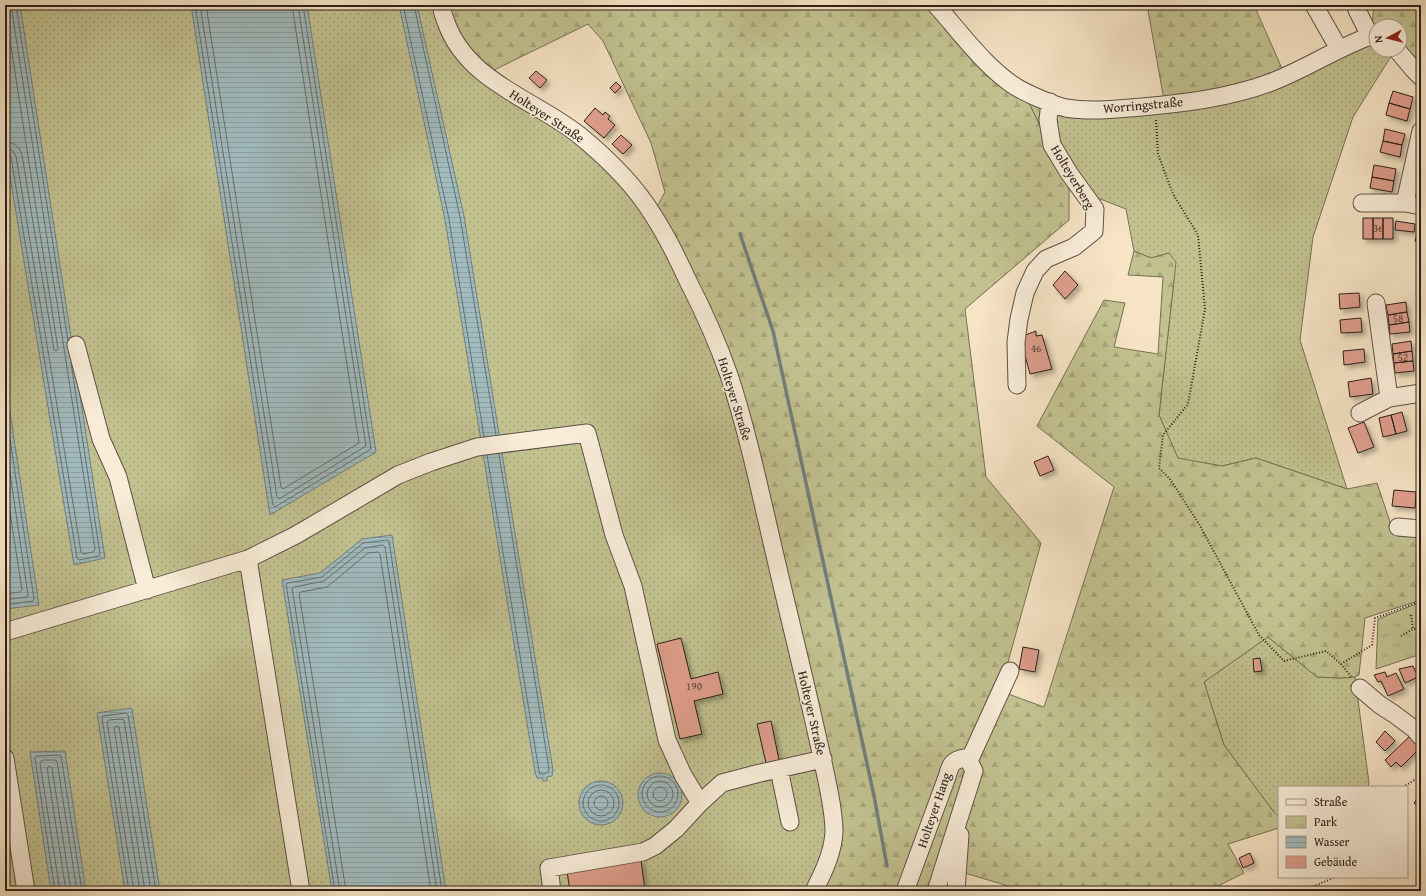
<svg xmlns="http://www.w3.org/2000/svg" width="1426" height="896" font-family="'Gentium Book Plus',serif">
  <style>
    .grass { fill: url(#grass-dots); stroke: #777156 }
    .forest { fill: url(#forest-firs); stroke: #777156 }
    .park { fill: url(#park-tufts); stroke: #777156 }
    .water { fill: url(#water-rules); stroke: #727e7d }
    .lines { fill: none; stroke-linecap: round; stroke-linejoin: round }
    .shore { stroke: #666e6d; stroke-width: 1 }
    .stream { stroke: #727e7d; stroke-width: 3.5 }
    .building { fill: #df9e8c; stroke: #2c201b; filter: url(#shadow) }
    .minor-casing { stroke: #5e5146; stroke-width: 19 }
    .path { stroke: #2c201b; stroke-width: 2; stroke-dasharray: 1 2; stroke-linecap: butt }
    .minor { stroke: #f9edd9; stroke-width: 17 }
    .labels { text-anchor: middle; dominant-baseline: central; stroke-width: 3; stroke-linejoin: round; paint-order: stroke }
    .number-label { font-size: 11px; fill: #594037 }
    .street-label { font-size: 13px; fill: #2c201b; stroke: #f9edd9 }
  </style>
  <defs>
    <pattern id="grass-dots" width="8" height="8" patternUnits="userSpaceOnUse"><rect width="8" height="8" fill="#c2c290"/><path d="M2 2h.1M6 6h.1" fill="none" stroke="#a7a67c" stroke-width="1.8" stroke-linecap="round"/></pattern>
    <pattern id="forest-firs" width="22" height="20" patternUnits="userSpaceOnUse"><rect width="22" height="20" fill="#c2c290"/><path d="M5 1l3.5 6h-7zM16 11l3.5 6h-7z" fill="#a7a67c"/></pattern>
    <pattern id="park-tufts" width="24" height="20" patternUnits="userSpaceOnUse"><rect width="24" height="20" fill="#c2c290"/><path d="M3 7l-1-3M5 7V3M7 7l1-3M15 17l-1-3M17 17v-4M19 17l1-3" fill="none" stroke="#a7a67c"/></pattern>
    <pattern id="water-rules" width="6" height="5" patternUnits="userSpaceOnUse"><rect width="6" height="5" fill="#a1bcbf"/><path d="M0 2.5h6" fill="none" stroke="#8ba1a4"/></pattern>
    <filter id="shadow"><feDropShadow dx="3.5" dy="3.5" stdDeviation="2" flood-color="#0004"/></filter>
  </defs>
  <rect width="100%" height="100%" fill="#f6e4c5"/>
  <filter id="stains"><feTurbulence type="fractalNoise" baseFrequency=".005" numOctaves="4"/><feColorMatrix values="0 0 0 0 .2 0 0 0 0 .09 0 0 0 0 .02 0 0 0 .5 -.17"/></filter>
  <radialGradient id="worn" r=".72"><stop offset=".6" stop-color="#630" stop-opacity="0"/><stop offset="1" stop-color="#630" stop-opacity=".3"/></radialGradient>
  <path class="grass" d="M5,5H440L448,33L632,191L705,324L763,518L829,832L811,891H5Z
    M1376,42V50H1395L1353,117L1313,237L1300,340L1347,489L1256,458L1222,466L1178,459L1159,415L1174,280L1169,253L1151,258L1134,251L1126,209L1069,187L1030,105L1016,89L1060,109L1150,107Z
    M1268,637L1317,677L1340,678L1355,677L1369,783L1368,787H1279V817L1273,811L1224,745L1204,682Z"/>
  <path class="forest" d="M442,5H931L993,74L1030,105L1069,187V220L965,309L986,477L1041,543L1000,691L1044,707L1114,487L1037,426L1104,300L1125,303L1114,347L1158,354L1163,277L1128,275L1134,251L1151,258L1169,253L1176,262L1159,415L1178,458L1222,466L1256,458L1347,489L1377,483L1393,531L1421,532V600L1365,618L1359,675L1355,677L1340,678L1317,677L1268,637L1204,682L1224,745L1273,811L1279,817V828L1228,844L1244,873L1208,891H1025L958,871L945,891H817L835,847L733,376L654,212L665,192L651,143L603,41L588,24L486,74L477,67Z
    M1147,5H1254L1284,73L1268,81L1164,100Z
    M1374,5H1421V67L1400,50V26H1376V32L1372,26Z"/>
  <path class="park" d="M1421,602V654L1376,669L1378,619Z"/>
  <path class="water" d="M5,5H20L105,558L74,565L5,146Z
    M191,5H307L376,452L270,515Z
    M399,5H417L464,216L553,770L552,776L547,777V781H543L542,778H537L535,772L445,220Z
    M5,379L39,605L5,609Z
    M392,535L446,891H332L282,580L320,573L362,539Z
    M131,708L132,709L160,891H125L97,713Z
    M65,751L86,891H51L30,752Z
    M638 795a22 22 0 1 1 44 0a22 22 0 1 1-44 0Z
    M579 803a22 22 0 1 1 44 0a22 22 0 1 1-44 0Z"/>
  <g class="lines">
    <path class="shore" d="M16,5L68,341
      M195,5L273,505L275,507L371,449L303,5
      M200,5L277,497L279,499L366,446L298,5
      M206,5L281,487L283,489L359,443L292,5
      M403,5L449,219L484,437
      M414,5L460,217L496,435
      M5,8L58,349L56,351L54,350L22,155C19,146 14,142 5,142
      M5,148L12,150L16,156L81,552L83,554L93,552L95,549L11,5
      M5,153L9,154L11,157L77,558L79,560L99,556L100,554L71,363
      M5,406L34,599L33,601L5,605
      M5,439L28,595L27,597L5,600
      M487,455L539,771L540,774H544L548,772L549,769L499,454
      M5,480L22,590L20,592L5,594
      M642 794a18 18 0 1 1 36 0a18 18 0 1 1-36 0Z
      M647 794a13 13 0 1 1 26 0a13 13 0 1 1-26 0Z
      M583 803a18 18 0 1 1 36 0a18 18 0 1 1-36 0Z
      M653 794a7 7 0 1 1 14 0a7 7 0 1 1-14 0Z
      M588 803a13 13 0 1 1 26 0a13 13 0 1 1-26 0Z
      M594 803a7 7 0 1 1 14 0a7 7 0 1 1-14 0Z
      M55,891L35,758L36,756L60,755L61,756L82,891
      M60,891L40,763L42,760H55L57,761L77,891
      M66,891L47,768L49,766L52,768L71,891
      M129,891L102,718L103,716L126,713L128,715L156,891
      M134,891L107,722L109,720L122,719L124,720L151,891
      M140,891L114,728L116,726L119,727L145,891
      M335,891L286,584L288,583L322,577L363,543L387,540L389,541L442,891
      M340,891L292,588L294,587L324,581L365,548L383,545L385,547L437,891
      M346,891L299,593L301,592L327,587L368,553L378,552L380,554L431,891"/>
    <path class="stream" d="M740,234L773,331L874,796L887,866"/>
  </g>
  <path class="building" d="M536,71L547,80L540,88L529,78Z
    M616,82L621,87L615,93L610,88Z
    M1393,91L1413,97L1410,109L1389,103Z
    M1389,103L1410,109L1407,121L1386,115Z
    M595,108L603,115L605,112L610,116L608,119L615,125L604,138L584,121Z
    M1385,129L1405,134L1402,145L1383,141Z
    M621,135L632,145L623,154L612,144Z
    M1383,141L1402,145L1400,157L1380,152Z
    M1374,165L1396,169L1394,181L1372,177Z
    M1372,177L1394,181L1392,192L1370,188Z
    M1363,218H1373V239H1363Z
    M1373,218H1383V239H1373Z
    M1383,218H1393V239H1383Z
    M1396,221L1415,224L1414,232L1395,230Z
    M1420,222H1421V242L1415,241Z
    M1065,271L1078,285L1065,299L1053,285Z
    M1359,293L1360,307L1340,309L1339,294Z
    M1406,302L1407,312L1388,315L1386,305Z
    M1407,312L1409,322L1389,325L1388,315Z
    M1361,318L1362,332L1341,333L1340,320Z
    M1409,322L1410,332L1390,334L1389,325Z
    M1036,331V336L1042,335L1052,369L1030,374L1020,337Z
    M1411,341L1412,351L1393,354L1392,344Z
    M1364,349L1365,362L1344,365L1343,351Z
    M1412,351L1413,361L1394,363L1393,354Z
    M1413,361L1414,371L1395,373L1394,363Z
    M1371,378L1373,394L1350,397L1348,382Z
    M1402,412L1407,431L1396,434L1391,415Z
    M1391,415L1396,434L1383,437L1379,418Z
    M1364,422L1374,447L1358,453L1348,428Z
    M1048,456L1054,470L1040,476L1034,462Z
    M1394,490L1416,492L1415,508L1392,506Z
    M681,638L691,679L718,672L723,694L694,701L702,734L680,739L657,644Z
    M1023,647L1039,650L1035,672L1019,669Z
    M1260,658L1262,671L1254,672L1253,659Z
    M1413,666L1418,677L1405,683L1399,669Z
    M1385,672L1387,677L1396,673L1404,689L1388,696L1381,681L1378,682L1374,675Z
    M771,721L779,760L766,763L757,724Z
    M1385,731L1395,741L1385,751L1376,742Z
    M1412,734L1421,743V747L1401,767L1396,762L1391,767L1385,760Z
    M1421,794V809L1414,803Z
    M1250,853L1254,863L1243,868L1239,858Z
    M641,860L645,891H570L567,871Z"/>
  <g class="lines">
    <g class="minor-casing">
      <path id="minor" d="M441,5C442,11 444,17 446,22C467,82 534,99 579,135C606,157 634,184 653,215C666,235 677,257 687,279C703,310 717,341 729,375C749,436 762,501 777,564C794,638 813,712 828,786C831,801 834,817 834,832C833,853 823,873 814,891
        M936,5C960,32 986,68 1016,87C1028,94 1053,105 1066,108C1091,112 1117,109 1142,107C1185,103 1228,98 1269,83C1304,70 1335,49 1370,36L1376,39
        M1314,5L1339,49
        M1355,5L1358,12L1370,36
        M1397,50L1413,69L1421,77
        M1362,203H1405L1421,206
        M1405,203L1421,131
        M1376,303L1389,398
        M76,345L101,439L118,477L147,590
        M1017,385L1016,342L1019,319L1025,293L1035,271L1046,259L1074,247L1094,231L1095,209L1069,173L1052,145L1048,120L1050,102
        M1360,413L1389,398L1421,393
        M1398,527L1421,529
        M5,632L248,559
        M1360,688L1380,705L1394,714L1414,729L1421,737
        M5,758L26,891
        M969,761L1010,671
        M779,769L790,822
        M301,891L248,559L296,535L398,475L431,462L477,447L587,433L614,535L633,586L667,740L683,775L700,803
        M552,891L549,868L643,852L655,846L676,829L700,803L722,783L756,774L823,759
        M905,891L947,777C950,765 952,760 965,758L969,761L974,771L936,891
        M956,891L960,835"/>
    </g>
    <path class="path" d="M1156,120L1158,154L1173,194L1198,235L1205,309L1188,404L1163,435L1159,468L1170,479L1199,524L1259,635L1284,661L1326,651L1341,664L1372,645L1375,618L1421,601
      M1411,615L1413,629
      M1401,636L1413,629H1421
      M1341,664L1352,678
      M1403,787L1421,776
      M1302,891L1336,877"/>
    <use href="#minor" class="minor"/>
  </g>
  <g class="labels">
    <g class="number-label">
      <text x="1378" y="228">36</text>
      <text x="1398" y="318">58</text>
      <text x="1036" y="348">46</text>
      <text x="1403" y="357">52</text>
      <text x="694" y="686">190</text>
    </g>
    <g class="street-label">
      <text transform="translate(1143 105) rotate(-5)">Worringstraße</text>
      <text transform="translate(547 116) rotate(33)">Holteyer Straße</text>
      <text transform="translate(1073 177) rotate(59)">Holteyerberg</text>
      <text transform="translate(735 399) rotate(73)">Holteyer Straße</text>
      <text transform="translate(812 713) rotate(77)">Holteyer Straße</text>
      <text transform="translate(934 810) rotate(-71)">Holteyer Hang</text>
    </g>
  </g>
  <rect width="1426" height="896" fill="none" stroke="#f6e4c5" stroke-width="20"/>
  <rect x="6" y="6" width="1414" height="884" fill="none" stroke="#2c201b" stroke-width="2"/>
  <rect x="10" y="10" width="1406" height="876" fill="none" stroke="#2c201b"/>
  <rect x="1278" y="786" width="130" height="92" fill="#f9edd9" stroke="#a79b8d"/>
  <rect x="1286" y="799" width="20" height="6" fill="#f9edd9" stroke="#a79b8d"/>
  <text x="1314" y="806" font-size="12" fill="#2c201b">Straße</text>
  <rect x="1286" y="816" width="20" height="12" fill="url(#park-tufts)" stroke="#a79b8d"/>
  <text x="1314" y="826" font-size="12" fill="#2c201b">Park</text>
  <rect x="1286" y="836" width="20" height="12" fill="url(#water-rules)" stroke="#a79b8d"/>
  <text x="1314" y="846" font-size="12" fill="#2c201b">Wasser</text>
  <rect x="1286" y="856" width="20" height="12" fill="#df9e8c" stroke="#a79b8d"/>
  <text x="1314" y="866" font-size="12" fill="#2c201b">Gebäude</text>
  <g transform="translate(1388 38) rotate(263)"><circle r="19" fill="#f9edd9" stroke="#a79b8d"/>
  <path d="M0-3L7 15L0 10L-7 15Z" fill="#8f2418"/>
  <text y="-6" font-size="11" font-weight="bold" text-anchor="middle" fill="#2c201b">N</text>
  </g>
  <rect width="100%" height="100%" filter="url(#stains)"/>
  <rect width="100%" height="100%" fill="url(#worn)"/>
</svg>
